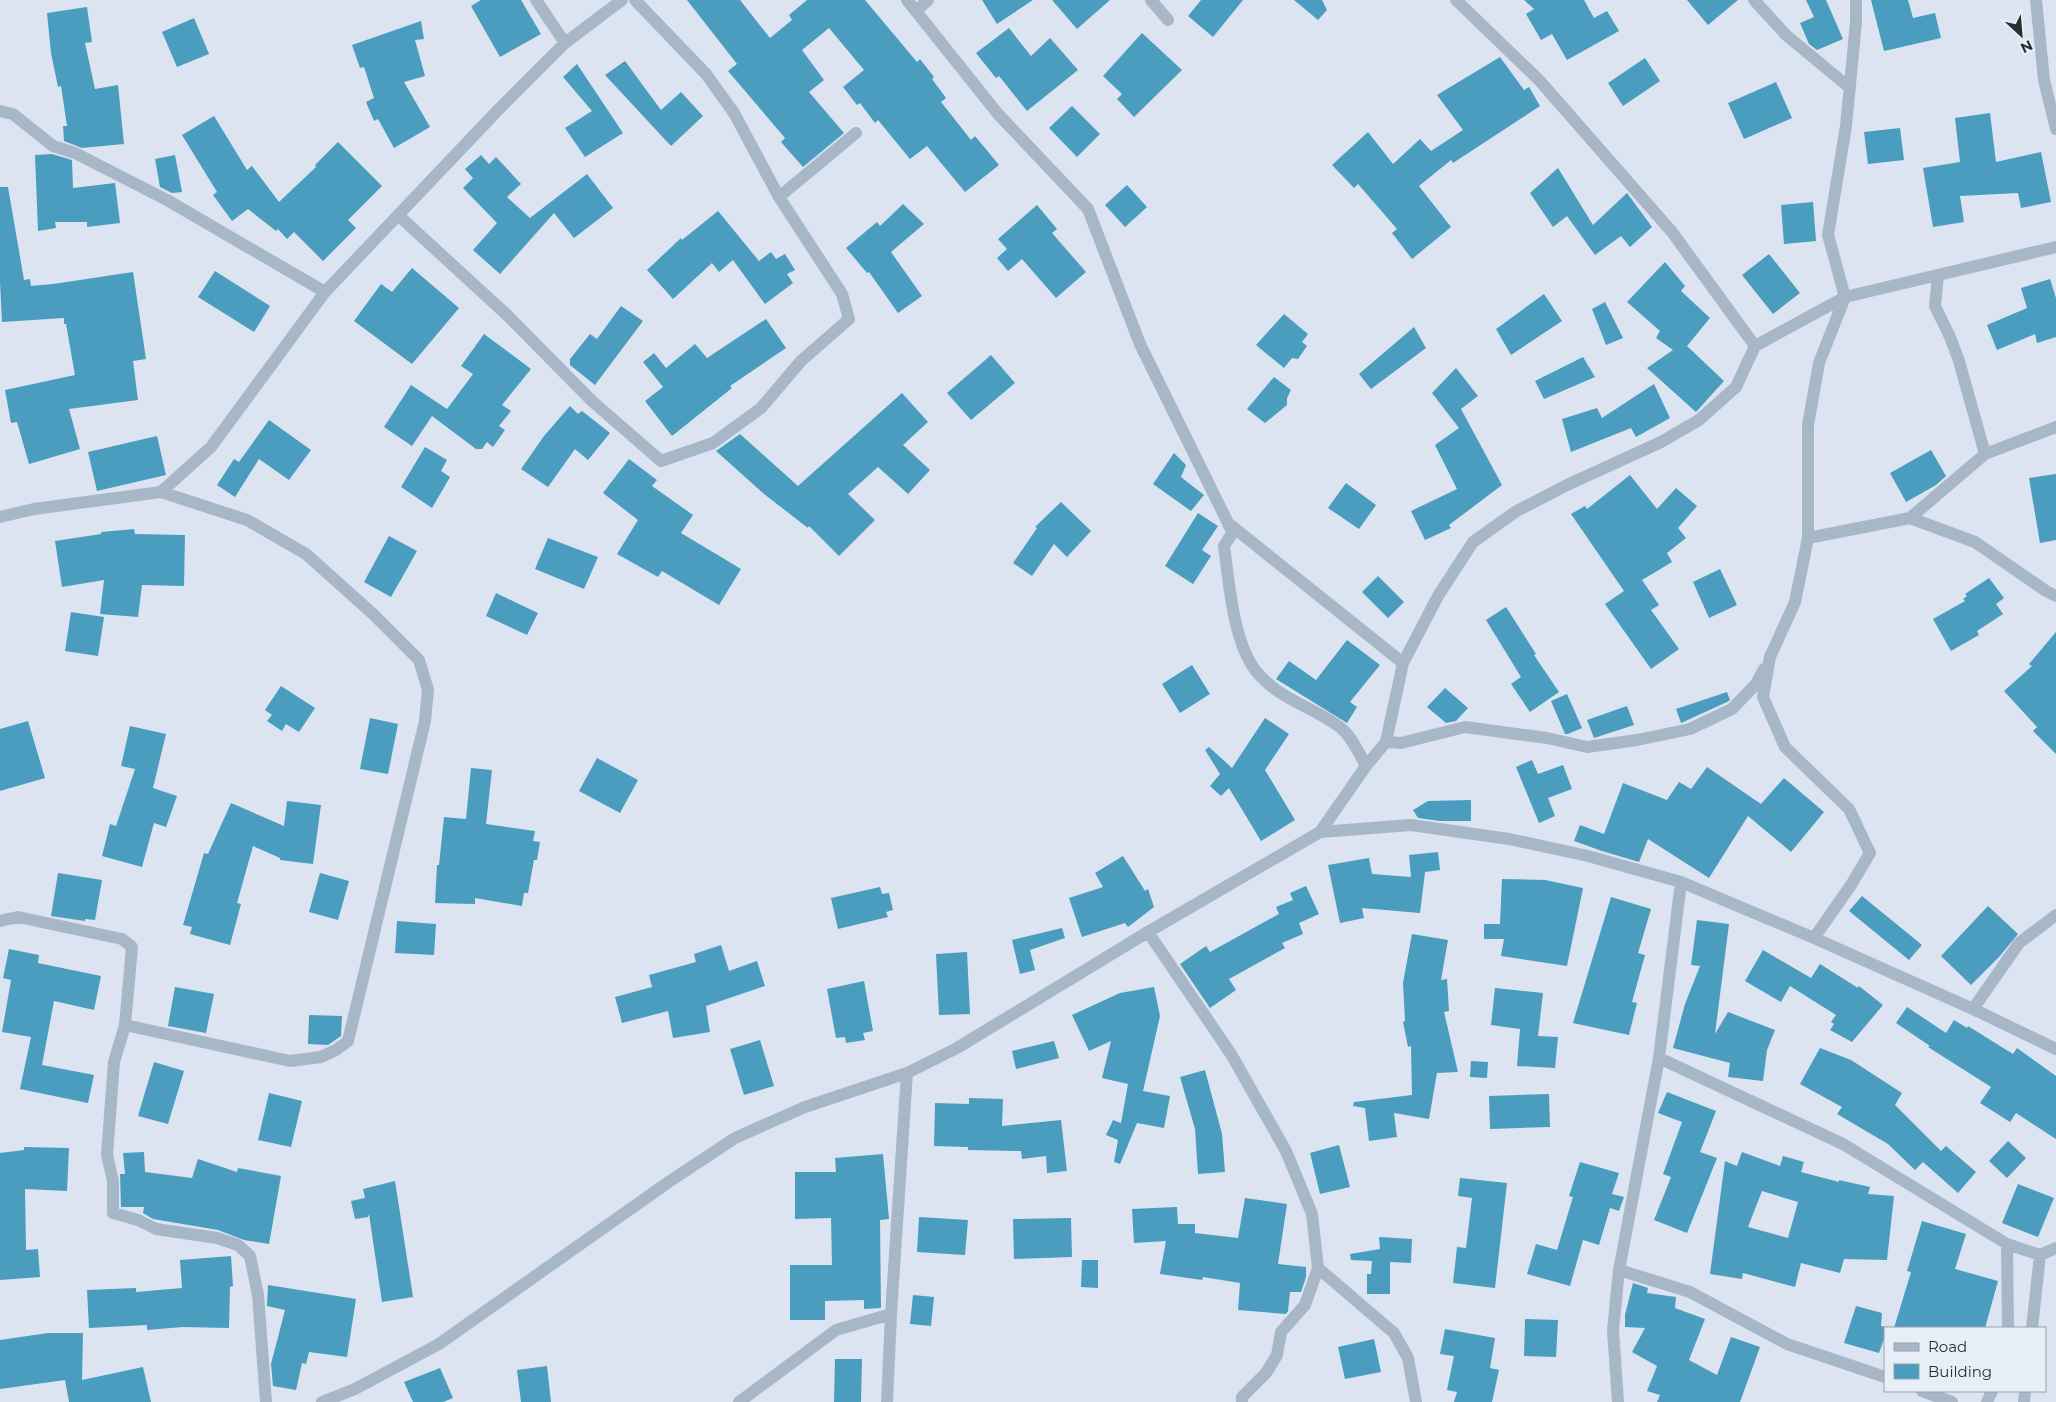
<svg xmlns="http://www.w3.org/2000/svg" width="2056" height="1402" font-family="Montserrat,sans-serif">
  <style>
    .building { fill: #4a9dbf; fill-rule: evenodd }
    .lines { fill: none; stroke-linecap: round; stroke-linejoin: round }
    .minor { stroke: #a8b7c7; stroke-width: 12 }
  </style>
  <rect width="100%" height="100%" fill="#dbe4f0"/>
  <path class="building" d="M481,0H521L541,34L500,57L471,6Z
    M687,0H740L770,38L792,20L789,15L807,0H865L917,62L920,59L934,77L932,79L946,98L941,102L971,140L975,136L999,165L965,192L927,146L910,159L878,120L875,123L860,103L857,105L843,87L864,70L829,28L802,50L824,80L809,92L844,133L803,167L781,142L785,138L728,71L737,64Z
    M982,0H1033L997,24Z
    M1052,0H1110L1077,29Z
    M1201,0H1243L1213,37L1188,16Z
    M1294,0H1322L1327,10L1318,20Z
    M1524,0H1584L1594,18L1607,11L1619,31L1567,60L1552,34L1541,40L1526,14L1534,9Z
    M1687,0H1738L1708,25Z
    M1806,0H1826L1843,39L1817,50L1809,44L1800,23L1814,17Z
    M1871,0H1908L1913,18L1935,13L1941,38L1884,51Z
    M87,7L92,42L85,43L95,89L118,85L124,144L82,148L64,141L63,126H67L61,86L58,87L51,53L47,13Z
    M194,18L209,54L177,67L162,32Z
    M421,21L424,39L415,40L425,76L404,82L430,127L394,148L378,119L374,121L366,102L374,98L364,67L360,68L352,45Z
    M1009,28L1031,56L1050,38L1078,70L1027,111L999,76L996,78L976,53Z
    M1142,33L1182,70L1134,117L1117,99L1122,94L1103,76Z
    M1500,57L1524,90L1529,87L1540,106L1453,163L1451,160L1419,186L1451,227L1412,259L1392,233L1397,229L1358,184L1354,188L1332,165L1368,132L1393,164L1420,139L1431,151L1463,130L1437,95Z
    M1645,58L1660,81L1623,106L1608,83Z
    M625,61L661,110L681,92L703,116L671,146L605,75Z
    M577,64L623,133L585,157L565,128L592,111L563,77Z
    M1776,82L1792,118L1744,139L1728,103Z
    M1072,106L1100,134L1077,157L1049,128Z
    M1990,113L1996,162L2041,152L2051,202L2021,208L2018,193L1960,196L1964,222L1933,227L1923,168L1960,162L1955,118Z
    M214,116L247,170L252,166L279,202L316,167L315,165L338,142L382,186L348,220L356,228L323,261L294,232L287,239L278,229L276,231L248,209L232,221L213,195L217,192L182,135Z
    M1900,128L1904,160L1868,164L1864,132Z
    M52,154L72,160L73,188L115,183L120,223L87,227V222H55L56,228L38,231L35,155Z
    M175,155L182,192L172,193L160,187L155,159Z
    M481,155L489,164L496,157L521,184L507,197L530,218L587,174L613,208L574,238L554,213L500,274L473,250L497,223L463,188L473,178L465,169Z
    M1558,168L1593,225L1627,193L1652,227L1630,247L1621,236L1595,255L1567,216L1553,227L1530,193Z
    M1127,185L1147,207L1125,227L1105,205Z
    M0,187H8L24,280L30,279L31,286L53,284L133,272L146,359L133,361L138,400L69,409L80,449L29,464L17,422L11,423L5,390L75,375L66,324H64V318L2,322L0,282Z
    M1813,202L1816,241L1784,244L1781,205Z
    M903,204L924,224L891,252L922,296L898,313L869,272L867,273L846,248L877,222L880,226Z
    M1037,205L1057,229L1052,233L1086,272L1056,298L1022,259L1008,271L997,258L1007,249L998,239Z
    M718,211L759,261L771,252L776,259L785,254L795,270L787,274L793,283L765,304L733,260L719,272L712,263L673,299L647,270L681,238L682,240Z
    M1769,254L1800,293L1773,314L1742,275Z
    M1665,262L1685,286L1681,291L1710,318L1687,346L1724,381L1696,412L1647,368L1673,350L1656,338L1660,331L1627,302Z
    M412,268L459,308L412,364L354,321L381,284L392,292Z
    M215,271L270,306L254,332L198,297Z
    M2050,279L2056,298V337L2037,343L2035,334L1997,350L1987,325L2027,308L2021,288Z
    M1544,294L1562,321L1511,355L1496,329Z
    M1605,302L1623,338L1606,345L1592,309Z
    M621,306L643,321L595,385L570,365V359L590,334L597,339Z
    M1284,314L1308,334L1302,342L1307,346L1298,359L1292,358L1284,368L1256,345Z
    M766,319L786,348L730,386L732,388L672,436L645,401L663,387L643,362L654,353L666,368L695,344L707,358Z
    M1414,327L1426,348L1371,389L1359,374Z
    M484,334L531,369L502,405L511,411L499,426L505,430L493,447L487,442L482,449H476L432,416L412,446L384,427L411,385L447,409L473,374L461,366Z
    M991,355L1015,383L971,420L947,393Z
    M1583,357L1595,377L1544,399L1535,381Z
    M1456,368L1478,396L1461,409L1502,485L1449,525L1451,528L1425,540L1411,511L1457,489L1435,445L1459,428L1432,393Z
    M1274,377L1291,390L1287,398V405L1265,423L1247,409Z
    M1654,384L1670,418L1636,437L1631,428L1571,452L1562,419L1597,408L1602,418Z
    M902,393L928,422L903,445L930,470L908,494L878,467L848,494L875,520L839,556L809,526L808,528L764,494L716,451L740,434L798,486Z
    M570,406L578,414L582,411L610,433L588,460L575,449L548,487L521,469L544,436Z
    M269,420L311,450L289,480L259,459L235,497L217,485L234,459L239,462Z
    M157,436L166,475L97,491L88,452Z
    M425,447L447,460L441,471L450,477L432,508L401,487Z
    M1931,450L1946,476L1936,485L1906,502L1890,473Z
    M1174,453L1186,465L1181,477L1204,495L1191,511L1153,484Z
    M629,459L657,480L652,486L693,515L681,533L741,569L719,605L662,571L658,577L617,554L638,520L603,493Z
    M2056,474V540L2040,543L2029,478Z
    M1630,475L1657,509L1676,488L1697,506L1678,528L1686,538L1667,553L1672,562L1642,580L1659,605L1651,610L1679,649L1651,669L1605,604L1624,591L1571,514L1585,506L1587,509Z
    M1346,483L1376,505L1359,529L1328,508Z
    M1061,502L1091,531L1067,557L1054,544L1032,576L1013,563L1037,528L1035,527Z
    M1198,513L1218,526L1202,550L1211,556L1193,584L1165,566Z
    M134,529L135,534L185,535L184,586L142,585L138,617L100,614L104,580L62,587L55,541L101,534V532Z
    M389,536L417,551L391,597L364,582Z
    M548,538L598,557L584,589L535,569Z
    M1720,569L1737,605L1709,618L1693,582Z
    M1378,576L1404,602L1388,618L1362,592Z
    M1989,578L2004,598L1996,604L2003,614L1977,631L1979,635L1951,651L1933,619L1965,601L1963,599L1967,596L1965,594Z
    M496,593L538,613L527,635L486,616Z
    M1506,607L1536,654L1534,655L1559,692L1530,712L1511,684L1521,677L1486,620Z
    M71,612L104,617L98,656L65,651Z
    M2056,632V754L2033,731L2037,727L2004,691L2032,666L2029,664Z
    M1347,640L1380,665L1350,702L1357,707L1347,723L1276,679L1289,661L1316,680Z
    M1192,665L1210,694L1180,713L1162,684Z
    M281,686L315,708L299,732L286,724L282,731L267,721L272,715L265,710Z
    M1445,688L1468,708L1456,721L1446,723L1427,707Z
    M1727,692L1730,700L1727,702L1681,723L1676,709Z
    M1567,694L1582,728L1568,734H1565L1551,701Z
    M1627,706L1634,725L1594,738L1587,720Z
    M370,718L398,724L388,774L360,769Z
    M1265,718L1289,734L1265,770L1295,820L1261,841L1229,788L1221,796L1210,786L1220,774L1205,750L1209,747L1232,768Z
    M28,721L45,778L0,791V729Z
    M130,726L166,734L153,788L177,796L166,827L154,823L142,867L102,856L110,824L116,826L135,769L121,766Z
    M597,758L638,780L620,813L579,791Z
    M1532,760L1538,774L1563,765L1572,789L1548,798L1555,816L1539,823L1516,767Z
    M1707,767L1761,804L1784,778L1824,812L1791,852L1748,816L1709,878L1648,839L1639,862L1602,851L1574,841L1580,825L1604,834L1623,783L1667,800L1679,782L1691,789Z
    M471,768L492,770L486,824L535,831L533,841L540,842L537,860H534L528,893H524L522,906L475,898V904L435,903L437,865H439L444,817L466,819Z
    M1471,800V821H1440L1418,818L1413,810L1428,801Z
    M287,801L321,805L313,864L280,860V858L253,846L237,903L241,904L230,945L190,934L192,927L183,925L204,853L208,854L231,803L284,826Z
    M1438,852L1440,870L1425,872L1420,913L1362,908L1364,918L1340,923L1328,865L1369,858L1372,874L1411,877L1409,855Z
    M1123,856L1145,891L1148,889L1154,907L1128,927L1125,923L1082,937L1069,898L1103,887L1095,873Z
    M58,873L102,880L95,920L85,919V921L51,916Z
    M320,873L349,881L338,920L309,912Z
    M1502,879L1545,880L1583,888L1567,966L1501,956L1504,939H1484V924H1500Z
    M1306,886L1319,914L1299,923L1303,934L1282,943L1285,948L1229,979L1236,990L1210,1008L1180,964L1206,946L1210,952L1279,914L1276,907L1293,900L1290,893Z
    M880,887L882,894L889,893L893,910L886,912L888,917L838,929L831,898Z
    M1862,896L1922,945L1909,960L1849,911Z
    M1611,897L1651,909L1638,953L1645,955L1632,1002L1637,1003L1629,1035L1573,1023Z
    M1988,906L2018,934L1999,957L1971,985L1941,956Z
    M1697,920L1729,924L1715,1034L1728,1012L1775,1030L1767,1050L1763,1081L1728,1077L1730,1063L1673,1048L1685,1004L1700,966L1691,965Z
    M397,921L436,924L434,955L395,953Z
    M1062,928L1065,938L1030,950L1035,970L1020,974L1012,940Z
    M1412,934L1448,940L1441,980L1447,979L1449,1011L1444,1012L1458,1072L1437,1073L1429,1119L1394,1113L1397,1137L1369,1141L1365,1108L1353,1106L1354,1102L1412,1095L1411,1046L1408,1047L1403,1022L1405,1021L1403,983Z
    M721,945L729,971L757,961L765,986L706,1006L710,1032L673,1038L668,1011L622,1023L615,997L652,987L649,975L696,962L694,954Z
    M9,949L39,955L38,963L101,976L94,1010L54,1001L42,1065L94,1075L88,1103L20,1089L31,1037L2,1032L11,980L3,978Z
    M1763,950L1811,978L1820,964L1858,988L1859,986L1883,1005L1852,1042L1830,1030L1834,1024L1831,1022L1836,1015L1790,986L1781,1002L1745,981Z
    M967,952L970,1014L939,1015L936,954Z
    M864,981L873,1031L863,1033L865,1040L846,1043L845,1037L836,1038L827,989Z
    M175,987L214,994L206,1033L168,1026Z
    M1154,987L1160,1016L1143,1091L1170,1096L1164,1128L1137,1123L1120,1164L1114,1162L1118,1140L1106,1135L1113,1120L1121,1123L1128,1084L1102,1078L1111,1041L1089,1051L1072,1015L1120,993Z
    M1495,988L1543,993L1538,1036L1558,1037L1555,1068L1517,1066L1520,1029L1491,1025Z
    M1907,1007L1946,1033L1954,1020L1967,1028L1968,1026L2013,1054L2017,1048L2056,1076V1139L2016,1113L2010,1122L1980,1103L1991,1087L1928,1047L1930,1046L1896,1023Z
    M309,1015L342,1016L341,1036L328,1045L308,1044Z
    M760,1040L774,1086L744,1095L730,1049Z
    M1054,1041L1059,1058L1016,1069L1012,1051Z
    M1820,1048L1851,1060L1902,1093L1895,1105L1941,1151L1946,1146L1976,1172L1958,1193L1923,1162L1915,1170L1888,1144L1837,1114L1842,1107L1800,1084Z
    M1471,1061L1488,1062L1487,1078L1470,1077Z
    M154,1062L184,1071L168,1124L138,1116Z
    M1205,1070L1222,1134L1225,1172L1198,1174L1195,1129L1180,1077Z
    M1667,1092L1716,1111L1700,1152L1717,1158L1687,1233L1654,1220L1671,1177L1663,1174L1682,1122L1658,1113Z
    M269,1093L302,1101L291,1147L258,1140Z
    M1549,1094L1550,1127L1490,1129L1489,1096Z
    M969,1098L1003,1099L1002,1126L1061,1120L1067,1171L1047,1173L1046,1156L1022,1159L1021,1151L968,1150V1147L934,1146L935,1103L969,1104Z
    M2008,1141L2026,1158L2007,1178L1989,1161Z
    M1339,1145L1350,1187L1320,1194L1310,1153Z
    M24,1147L69,1148L67,1191L25,1189L26,1250L38,1249L40,1277L0,1280V1153L24,1150Z
    M144,1152L145,1172L192,1178L198,1159L237,1172L238,1168L281,1176L269,1244L244,1240L218,1230L153,1219L143,1213L144,1207H121L120,1174H125L123,1153Z
    M1742,1152L1780,1166L1783,1156L1804,1162L1801,1172L1839,1182V1180L1870,1187L1868,1194L1894,1196L1887,1260L1844,1259L1840,1273L1801,1263L1795,1287L1743,1273L1742,1279L1710,1274L1725,1161L1737,1166ZM1762,1191L1798,1202L1788,1238L1748,1227Z
    M883,1154L889,1219L880,1220L881,1308L864,1309V1300L825,1301V1320H790V1265H832L831,1218L795,1219V1172H836L835,1158Z
    M1580,1162L1619,1173L1612,1194L1624,1197L1619,1211L1610,1208L1599,1245L1583,1240L1570,1286L1527,1274L1536,1244L1557,1250L1573,1197L1569,1196Z
    M1460,1178L1507,1183L1495,1288L1453,1283L1457,1247L1466,1248L1472,1198L1458,1196Z
    M395,1181L413,1297L382,1302L369,1214L368,1217L355,1219L351,1201L365,1198L363,1189Z
    M2018,1184L2054,1198L2038,1237L2002,1223Z
    M1245,1198L1287,1204L1278,1264L1306,1267V1277L1301,1292H1290L1288,1311L1286,1314L1238,1310L1240,1283L1203,1277L1202,1280L1160,1274L1166,1241L1134,1243L1132,1209L1177,1207L1178,1224H1195V1233L1238,1238Z
    M919,1217L968,1220L965,1255L917,1252Z
    M1071,1218L1072,1257L1014,1259L1013,1219Z
    M1922,1221L1966,1234L1955,1269L1998,1281L1985,1328H1894L1911,1272L1907,1271Z
    M1379,1237L1412,1239L1411,1263L1390,1262V1294H1367V1274H1371L1372,1261L1351,1260L1350,1254L1380,1249Z
    M231,1256L233,1286L230,1287L229,1328L183,1327L147,1330V1325L89,1328L87,1290L136,1288V1292L182,1288L180,1260Z
    M1082,1260H1098V1288L1081,1287Z
    M1633,1283L1648,1288L1647,1293L1676,1297L1675,1308L1705,1319L1689,1360L1717,1375L1731,1337L1760,1347L1740,1402H1657L1660,1395L1647,1391L1657,1366L1632,1352L1645,1328L1625,1327V1315Z
    M268,1285L356,1299L347,1357L309,1352L306,1364L302,1363L296,1390L273,1386L271,1364L285,1310L267,1306Z
    M913,1295L934,1297L931,1326L910,1324Z
    M1856,1306L1882,1313L1881,1326L1887,1327L1885,1328V1336L1879,1353L1844,1343Z
    M1525,1319L1558,1320L1556,1357L1524,1356Z
    M1445,1329L1495,1338L1490,1368L1499,1370L1492,1402H1454L1457,1392L1447,1390L1454,1356L1440,1354Z
    M48,1333H83L82,1380L143,1367L151,1402H69L65,1380L0,1389V1340Z
    M1374,1339L1381,1372L1345,1379L1338,1347Z
    M835,1359H862L861,1402H834Z
    M547,1366L551,1402H521L517,1370Z
    M440,1368L453,1398L443,1402H413L404,1382Z"/>
  <g class="lines">
    <path class="minor" d="M536,0L565,43
      M907,0L998,114L1088,209L1140,344L1228,523L1403,663
      M1151,0L1168,20
      M1456,0L1539,80L1672,232L1755,346
      M1754,0L1786,35L1850,88
      M2036,0L2044,80L2056,129
      M916,11L928,0
      M0,111L13,114L53,146L75,153L167,200L325,292
      M779,197L856,133
      M398,215L507,315L592,401L661,461L713,443L761,408L801,361L849,319L842,294L779,197L734,113L706,74L635,0
      M1938,275L1935,306L1950,337L1959,361L1985,454
      M0,517L34,509L161,492L211,447L325,292L498,110L565,43L622,0
      M1910,518L1975,542L2046,591L2056,596
      M1228,524L1233,532L1224,546C1229,582 1233,642 1256,671C1278,699 1314,707 1341,728C1352,737 1359,753 1366,766
      M1808,538L1910,518L1985,454L2056,427
      M1386,742L1401,743L1465,727L1547,738L1587,747L1637,740L1690,729L1732,709L1756,684L1764,669
      M1320,832L1411,825L1509,839L1588,856L1681,882L1814,938L1973,1009L2056,1049
      M0,921L18,917L122,939L132,947L125,1025L114,1062L107,1155L113,1181V1213L138,1220L156,1229L217,1238L238,1245L250,1256L258,1295L266,1402
      M1148,932L1231,1054L1286,1151L1312,1214L1318,1268L1305,1305L1281,1332L1277,1355L1266,1373L1242,1397V1402
      M1814,938L1851,885L1870,853L1849,809L1785,747L1763,697L1770,657L1795,602L1808,538V425L1819,363L1845,297L1828,235L1846,126L1856,22V0
      M1973,1009L2019,943L2056,915
      M125,1025L290,1061L321,1057L336,1050L348,1041L425,721L428,690L419,660L373,614L306,554L247,520L161,492
      M1659,1058L1843,1144L2007,1244L2040,1255L2056,1248
      M2007,1244L2008,1328
      M1318,1268L1394,1333L1408,1358L1416,1402
      M1619,1270L1690,1292L1787,1344L1885,1377
      M2032,1328L2040,1255
      M1922,1391L1952,1402
      M322,1402L355,1389L439,1344L670,1181L735,1138L805,1107L907,1073L957,1048L1148,932L1320,832L1366,766L1386,742L1403,663L1438,596L1473,542L1515,512L1567,485L1661,442L1699,420L1736,387L1755,346L1845,297L2056,247
      M739,1402L836,1330L891,1314
      M887,1402L891,1314L907,1073
      M1618,1402L1613,1330L1619,1270L1659,1058L1681,882
      M1987,1402L1992,1391
      M2024,1402L2025,1391"/>
  </g>
  <rect x="1884" y="1327" width="162" height="65" fill="#e7eef8" stroke="#9aa2aa"/>
  <rect x="1894" y="1343" width="25" height="8" fill="#a8b7c7" stroke="#9aa2aa"/>
  <text x="1928" y="1352" font-size="15" fill="#273034">Road</text>
  <rect x="1894" y="1364" width="25" height="15" fill="#4a9dbf" stroke="#9aa2aa"/>
  <text x="1928" y="1377" font-size="15" fill="#273034">Building</text>
  <g transform="translate(2021 35) rotate(154)" stroke="#e7eef8" stroke-width="4" paint-order="stroke">
  <path d="M0-4L9 19L0 12L-9 19Z" fill="#273034"/>
  <text y="-8" font-size="14" font-weight="bold" text-anchor="middle" fill="#273034">N</text>
  </g>
</svg>
